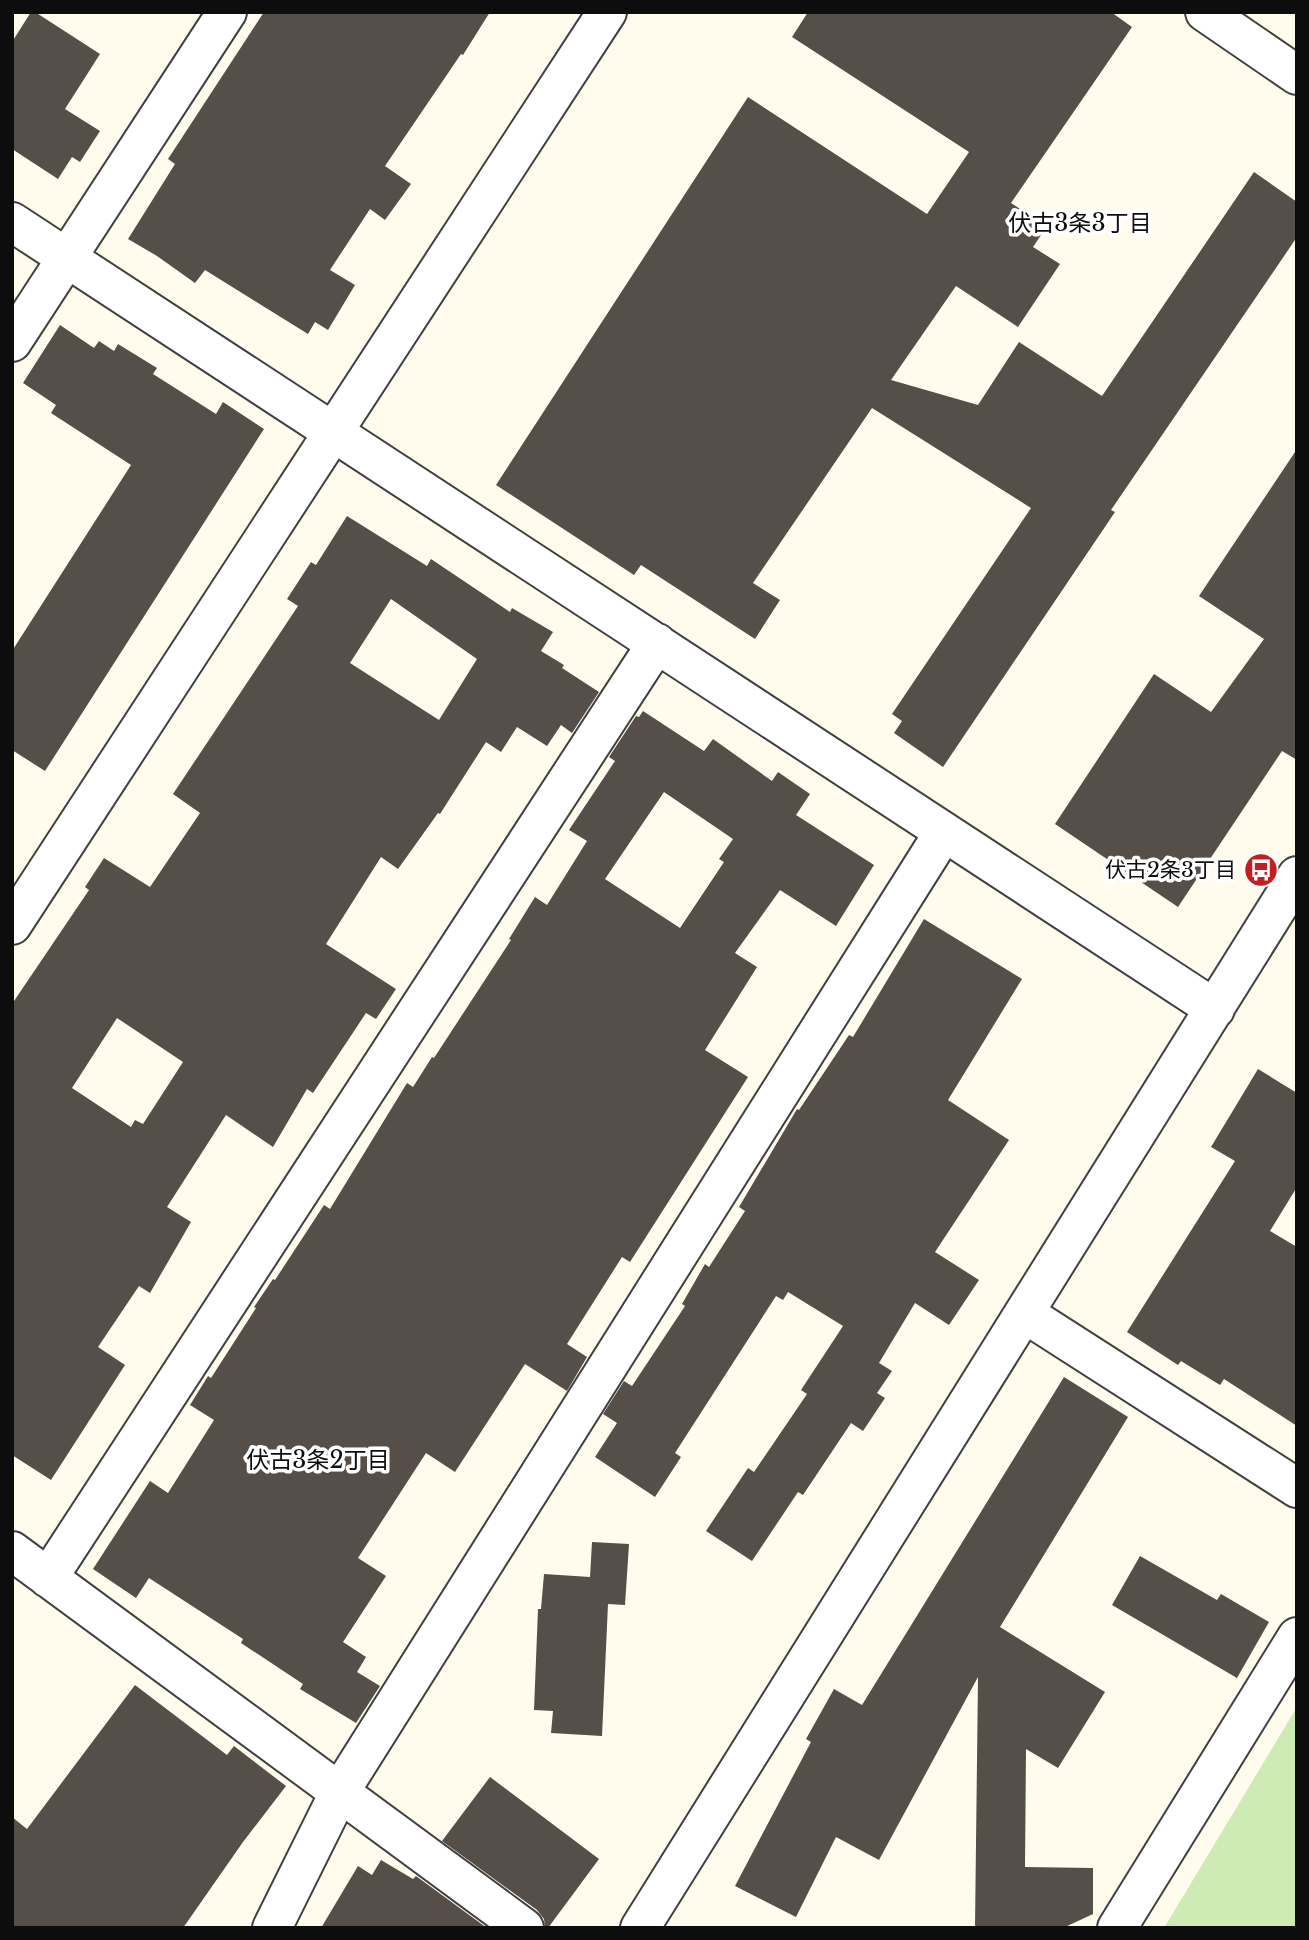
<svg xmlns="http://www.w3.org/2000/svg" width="1309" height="1940" font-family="'Libre Baskerville','Noto Sans JP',serif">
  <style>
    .green { fill: #cfebb4 }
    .building { fill: #564e49; fill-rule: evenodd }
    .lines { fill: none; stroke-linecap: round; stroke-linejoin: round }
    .minor-casing { stroke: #404040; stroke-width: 42 }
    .minor { stroke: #fff; stroke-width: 38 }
    .labels { text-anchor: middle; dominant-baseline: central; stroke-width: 7; stroke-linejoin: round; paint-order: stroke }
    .poi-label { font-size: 21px; fill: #0d0d0d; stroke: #fff; text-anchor: end }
    .neighbourhood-label { font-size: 23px; fill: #0d0d0d; stroke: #fff }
  </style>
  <rect width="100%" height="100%" fill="#fffced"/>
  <path class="green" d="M1297,1707V1928H1164Z"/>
  <path class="building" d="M31,12H35L100,54L65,109L100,131L80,162L72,157L58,179L12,149V42Z
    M264,12H490L463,55L461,54L385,166L411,184L385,220L370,209L330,270L355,285L328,330L315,322L308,334L205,270L195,283L157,256L128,239L175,164L168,159Z
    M808,12H1111L1132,27L1011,203L1047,226L1033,247L1060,264L1018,327L956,286L891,380L978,405L1019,342L1102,396L1254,172L1297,202V237L1111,510L1115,512L943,767L894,733L902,721L892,714L1031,508L872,408L753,583L780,600L755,639L641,565L634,575L496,485L748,97L927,214L969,152L792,37Z
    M60,325L94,348L99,341L114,351L118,344L157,368L153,374L216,414L223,402L264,429L45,771L12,750V651L131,465L51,413L56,405L23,383Z
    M1297,449V760L1282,751L1178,907L1055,824L1154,674L1211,712L1264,639L1199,596Z
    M347,516L427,566L431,559L510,612L512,608L553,632L541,651L564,665L562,668L599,692L572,733L561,725L547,746L517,727L501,752L486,742L440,814L438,813L398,869L381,857L326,944L396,989L376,1019L366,1013L313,1093L307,1089L273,1147L226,1115L167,1207L191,1222L150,1293L139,1286L98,1347L125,1365L51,1480L12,1455V1004L89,890L85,887L104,858L150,887L200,813L173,794L298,606L287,599L311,562L316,565ZM391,599L477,659L439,720L350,663ZM117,1018L183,1062L143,1124L135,1120L131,1127L72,1088Z
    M643,711L704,751L713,739L772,781L778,772L810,794L796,815L874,865L836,926L780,890L735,953L757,967L705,1050L748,1077L630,1262L622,1257L567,1344L587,1357L567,1391L525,1364L455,1472L426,1453L358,1558L386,1576L343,1642L366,1657L357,1672L380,1686L356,1723L300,1689L303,1684L241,1643L243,1639L149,1578L136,1598L93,1569L150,1481L168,1493L214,1420L190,1405L208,1376L211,1378L256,1308L254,1307L273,1279L275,1280L324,1205L330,1209L407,1083L413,1087L432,1057L434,1058L511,940L509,939L535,897L547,905L587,841L569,830L615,761L609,757L636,716L639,717ZM664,792L733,839L719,859L724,862L680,928L605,879Z
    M924,919L1022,979L948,1100L1009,1140L935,1252L979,1280L949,1325L915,1303L879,1363L892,1371L877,1393L885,1398L863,1431L851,1423L803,1495L798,1492L752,1561L706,1531L748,1468L754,1472L807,1394L801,1390L843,1326L788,1292L783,1300L776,1296L675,1453L681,1457L655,1497L595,1457L617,1423L603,1414L624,1381L632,1386L685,1306L682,1304L705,1264L709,1267L745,1211L739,1207L797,1109L799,1110L849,1035L853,1037Z
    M1258,1069L1297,1093V1187L1270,1231L1297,1247V1426L1224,1379L1220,1385L1181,1361L1178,1365L1127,1332L1235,1161L1211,1147Z
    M1064,1377L1128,1417L1000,1627L1105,1692L1058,1768L1026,1749L1025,1867L1093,1868V1914L1063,1928H975L978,1677L879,1860L836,1837L796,1917L735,1886L811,1742L806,1739L834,1689L862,1705Z
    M592,1542L629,1544L625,1605L608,1604L602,1736L551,1733L553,1711L534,1710L538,1609H541L544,1574L590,1577Z
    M1140,1556L1217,1600L1221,1594L1269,1622L1237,1678L1112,1605Z
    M135,1685L227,1755L234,1746L286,1786L243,1842L183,1928H12V1817L27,1829Z
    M490,1777L599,1859L548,1928H545L544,1919L537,1910L442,1841Z
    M381,1860L413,1879L416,1876L487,1928H321L358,1866L372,1875Z"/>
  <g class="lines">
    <g class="minor-casing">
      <path id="minor" d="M1205,12L1297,75
        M12,222L1215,1009
        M12,342L227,12
        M12,925L607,12
        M1024,1313L1297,1488
        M12,1551L524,1928
        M48,1578L657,643
        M272,1928L339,1793L944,832
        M640,1928L1297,876
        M1117,1928L1297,1637"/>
    </g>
    <use href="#minor" class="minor"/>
  </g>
  <defs>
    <g id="bus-disc" transform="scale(1.75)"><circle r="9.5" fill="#c41e21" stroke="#fff"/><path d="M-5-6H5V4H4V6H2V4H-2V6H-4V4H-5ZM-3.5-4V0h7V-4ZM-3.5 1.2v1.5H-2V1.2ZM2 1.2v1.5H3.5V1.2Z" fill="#fff"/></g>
  </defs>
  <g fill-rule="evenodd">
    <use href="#bus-disc" x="1261" y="870"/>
  </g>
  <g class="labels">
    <g class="poi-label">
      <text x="1236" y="870">伏古2条3丁目</text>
    </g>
    <g class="neighbourhood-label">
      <text x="1080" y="223">伏古3条3丁目</text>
      <text x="318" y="1460">伏古3条2丁目</text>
    </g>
  </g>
  <rect width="1309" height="1940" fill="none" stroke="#0d0d0d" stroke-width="28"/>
</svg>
